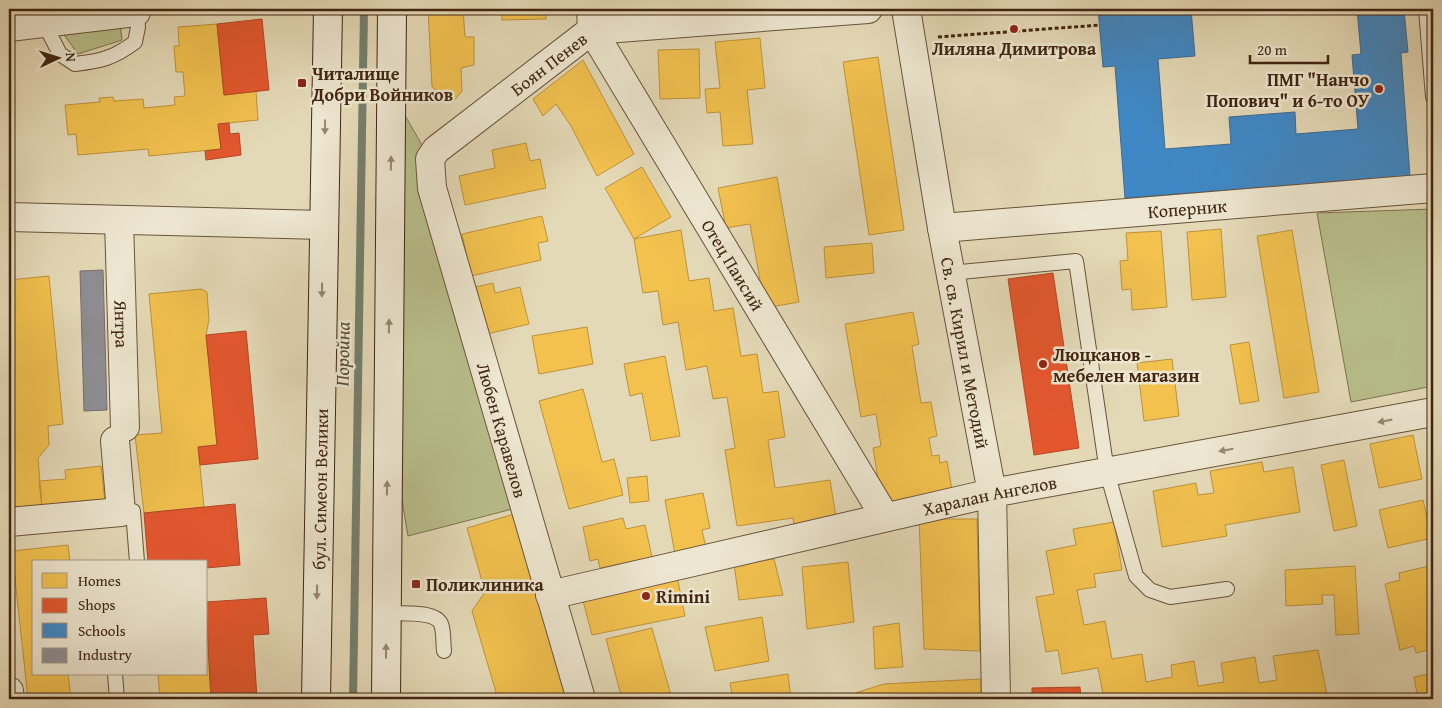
<svg xmlns="http://www.w3.org/2000/svg" width="1442" height="708" font-family="'Gentium Book Plus',serif">
  <style>
    .green { fill: #b8be8b; stroke: #7c724e }
    .homes { fill: #f2c14e; stroke: #bd923c }
    .shops { fill: #e4572e; stroke: #b34825 }
    .schools { fill: #3f88c5; stroke: #406a8f }
    .industry { fill: #8d8d92; stroke: #766e6b }
    .lines { fill: none; stroke-linecap: round; stroke-linejoin: round }
    .stream { stroke: #757f6c; stroke-width: 8 }
    .service-casing { stroke: #6a523a; stroke-width: 16 }
    .minor-casing { stroke: #6a523a; stroke-width: 30 }
    .secondary-casing { stroke: #412511; stroke-width: 30 }
    .path { stroke: #412511; stroke-width: 3; stroke-dasharray: 4 2.5; stroke-linecap: butt }
    .service { stroke: #ede6d0; stroke-width: 14 }
    .minor { stroke: #ede6d0; stroke-width: 28 }
    .secondary { stroke: #ede6d0; stroke-width: 28 }
    .oneway { fill: #978670 }
    .poi-dot { fill: #8f2418; stroke: #ede6d0; stroke-width: 2 }
    .labels { text-anchor: middle; dominant-baseline: central; stroke-width: 5; stroke-linejoin: round; paint-order: stroke }
    .poi-label { font-size: 18px; font-weight: bold; fill: #412511; stroke: #ede6d0; text-anchor: start }
    .street-label { font-size: 18px; fill: #412511; stroke: #ede6d0 }
    .water-label { font-size: 19px; font-style: italic; fill: #564a37; stroke: #ede6d0 }
  </style>
  <rect width="100%" height="100%" fill="#e4d9b6"/>
  <filter id="stains"><feTurbulence type="fractalNoise" baseFrequency=".004" numOctaves="4"/><feColorMatrix values="0 0 0 0 .2 0 0 0 0 .09 0 0 0 0 .02 0 0 0 .5 -.17"/></filter>
  <radialGradient id="worn" r=".72"><stop offset=".6" stop-color="#630" stop-opacity="0"/><stop offset="1" stop-color="#630" stop-opacity=".3"/></radialGradient>
  <path class="green" d="M120,24L122,40L78,54L62,32Z
    M403,112L430,159L524,506L408,536L400,488Z
    M1433,209V386L1351,402L1317,213Z"/>
  <path class="homes" d="M428,9H463L465,37H474V65L461,68L462,91L452,103L432,87Z
    M502,9H546V19L502,20Z
    M217,24L224,95L256,91L258,120L218,124L221,149L149,156L148,149L78,155L76,134L68,135L65,105L100,102L99,98L113,97L114,101L143,99L144,108L175,105L174,97L185,96L183,72H176L174,46H179L178,27Z
    M760,38L765,88L747,90L753,144L723,146L720,112L707,113L705,89L720,88L715,42Z
    M699,49L700,98L660,99L658,50Z
    M878,57L904,230L869,235L843,62Z
    M583,60L634,154L597,176L571,126L556,104L543,116L533,99Z
    M526,143L530,161L540,159L546,188L465,205L459,176L495,168L492,150Z
    M642,167L671,217L634,239L605,188Z
    M777,177L799,302L765,308L750,224L726,228L718,188Z
    M542,216L548,241L538,243L541,260L471,276L462,234Z
    M1221,229L1226,297L1192,300L1187,232Z
    M681,230L689,281L709,278L714,311L733,308L741,356L757,354L763,393L778,391L785,437L768,440L775,488L830,480L837,523L795,530L793,518L737,526L725,450L735,448L727,397L713,399L707,366L686,370L678,322L663,325L658,291L643,293L634,239Z
    M1292,230L1319,392L1284,398L1257,236Z
    M1161,231L1167,307L1132,310L1131,289L1122,290L1120,261L1128,260L1126,233Z
    M872,243L874,273L826,278L824,247Z
    M49,276L63,424L48,426L49,445L38,458L42,508L9,510V432L12,431L9,393V280Z
    M493,283L495,293L520,287L529,324L487,334L476,287Z
    M201,289L207,292L209,320L206,335L217,445L198,447L204,507L144,513L135,435L162,433L149,294Z
    M913,312L919,344L912,346L921,403L931,402L937,436L929,438L932,456L939,455L940,463L947,461L952,490L882,503L873,448L881,446L876,414L861,417L845,324Z
    M587,327L593,364L539,374L532,336Z
    M1249,342L1259,401L1240,404L1230,345Z
    M665,356L680,436L651,441L642,393L630,396L624,364Z
    M1172,359L1179,416L1144,421L1137,363Z
    M583,389L602,462L614,459L623,495L569,509L539,401Z
    M1413,435L1422,479L1379,488L1370,444Z
    M1344,460L1357,526L1334,531L1321,465Z
    M1262,462L1264,472L1293,467L1300,512L1225,525L1227,536L1162,547L1153,491L1196,483L1198,495L1214,493L1210,471Z
    M101,466L105,502L42,508L39,481L66,479L65,470Z
    M647,476L649,501L630,503L627,478Z
    M703,493L710,528L702,530L706,548L675,554L665,500Z
    M1423,500L1432,538L1388,548L1379,510Z
    M514,514L567,699H498L472,611L485,592L467,528Z
    M623,518L626,529L645,525L652,557L600,568L598,559L590,561L583,527Z
    M919,519H977L980,651L924,649Z
    M1114,522L1122,570L1094,574L1096,587L1077,590L1084,625L1105,621L1112,659L1142,654L1146,682L1172,677L1171,665L1194,661L1198,686L1224,682L1221,663L1255,657L1259,683L1277,680L1273,656L1318,650L1328,699H1104L1098,668L1062,674L1058,650L1046,652L1036,597L1054,594L1046,551L1076,545L1073,529Z
    M68,545L70,562H34V674H68L71,699H28L12,551Z
    M774,559L783,595L739,600L734,564Z
    M848,562L854,622L807,629L802,567Z
    M1433,565V649L1416,653L1414,646L1400,650L1385,584L1400,580L1399,573Z
    M1355,566L1359,634L1336,635L1334,595H1322L1323,604L1286,606L1285,570Z
    M677,576L685,616L592,635L581,593Z
    M762,617L769,661L715,671L705,627Z
    M206,618L211,699H160L158,674H206Z
    M899,623L903,667L875,669L873,627Z
    M652,628L672,699L703,697V699H622L606,639Z
    M1433,673V699H1418L1414,677Z
    M788,674L791,699H733L730,683Z
    M981,679V699H836L884,684Z"/>
  <path class="shops" d="M262,19L269,90L224,95L217,24Z
    M229,123L230,134L239,133L241,155L206,160L205,151L221,149L218,124Z
    M1053,273L1079,448L1034,455L1008,279Z
    M246,331L258,459L200,465L198,447L217,445L206,335Z
    M235,504L240,565L206,568V562H148L144,513Z
    M266,598L269,634L253,635L257,699H211L206,602Z
    M1080,687L1081,699H1032V688Z"/>
  <path class="schools" d="M1098,9H1191L1195,56L1158,59L1165,149L1231,144L1229,117L1295,112L1296,134L1358,129L1352,55L1361,54L1357,9H1404L1408,52L1401,53L1410,176L1125,198L1115,66L1103,67Z"/>
  <path class="industry" d="M103,270L107,410L84,411L80,271Z"/>
  <g class="lines">
    <path class="stream" d="M353,699L364,9"/>
    <g class="service-casing">
      <path id="service" d="M1426,9L1433,97
        M44,23L60,54L75,64C101,61 114,58 135,42L138,27L136,12
        M950,273L1076,261L1107,472L1136,576L1150,590L1170,597L1227,589
        M122,512L133,511L137,562
        M386,613C399,614 435,610 441,624C444,631 443,643 444,651
        M115,674L117,699"/>
    </g>
    <g class="minor-casing">
      <g id="minor">
        <path id="s1" d="M591,9L592,30L885,517"/>
        <path id="s2" d="M906,9L942,228L992,493L996,699"/>
        <path d="M9,27L136,12L137,9"/>
        <path d="M9,217L323,225"/>
        <path id="s3" d="M119,220L125,427"/>
        <path id="s4" d="M942,228L1433,188"/>
        <path d="M9,522L121,512L115,441"/>
        <path id="s5" d="M550,595L992,493L1433,412"/>
        <path d="M9,691L10,699"/>
        <path id="s6" d="M581,699L432,188L430,159L436,150L592,30L868,9"/>
      </g>
    </g>
    <g class="secondary-casing">
      <g id="secondary">
        <path id="s7" d="M316,699L328,9"/>
        <path d="M386,699L392,9"/>
      </g>
    </g>
    <path class="path" d="M938,37L1100,25"/>
    <use href="#service" class="service"/>
    <use href="#minor" class="minor"/>
    <use href="#secondary" class="secondary"/>
  </g>
  <defs><path id="oneway-solid" d="M-6-.8H1V-3.2L6.5 0L1 3.2V.8H-6Z" transform="scale(1.25)"/></defs>
  <g class="oneway">
    <use href="#oneway-solid" transform="translate(325 127) rotate(91)"/>
    <use href="#oneway-solid" transform="translate(391 163) rotate(-89)"/>
    <use href="#oneway-solid" transform="translate(322 290) rotate(91)"/>
    <use href="#oneway-solid" transform="translate(389 326) rotate(-89)"/>
    <use href="#oneway-solid" transform="translate(1385 421) rotate(169)"/>
    <use href="#oneway-solid" transform="translate(1226 450) rotate(170)"/>
    <use href="#oneway-solid" transform="translate(387 488) rotate(-89)"/>
    <use href="#oneway-solid" transform="translate(317 592) rotate(91)"/>
    <use href="#oneway-solid" transform="translate(386 651) rotate(-90)"/>
  </g>
  <g class="poi-dot">
    <circle cx="1014" cy="29" r="5"/>
    <rect x="297" y="78" width="10" height="10" rx="2.5"/>
    <circle cx="1379" cy="89" r="5"/>
    <circle cx="1043" cy="364" r="5"/>
    <rect x="411" y="579" width="10" height="10" rx="2.5"/>
    <circle cx="646" cy="596" r="5"/>
  </g>
  <g class="labels">
    <g class="poi-label">
      <text x="1014" y="48" text-anchor="middle">Лиляна Димитрова</text>
      <text x="312" y="73">Читалище<tspan x="312" dy="21">Добри Войников</tspan></text>
      <text x="1369" y="79" text-anchor="end">ПМГ "Нанчо<tspan x="1369" dy="21">Попович" и 6-то ОУ</tspan></text>
      <text x="1053" y="354">Люцканов -<tspan x="1053" dy="21">мебелен магазин</tspan></text>
      <text x="426" y="584">Поликлиника</text>
      <text x="656" y="596">Rimini</text>
    </g>
    <g class="street-label">
      <text stroke="none"><textPath href="#s6" startOffset="714">Боян Пенев</textPath></text>
      <text stroke="none"><textPath href="#s4" startOffset="246">Коперник</textPath></text>
      <text stroke="none"><textPath href="#s1" startOffset="295">Отец Паисий</textPath></text>
      <text stroke="none"><textPath href="#s3" startOffset="104">Янтра</textPath></text>
      <text stroke="none"><textPath href="#s2" startOffset="349">Св. св. Кирил и Методий</textPath></text>
      <text transform="translate(502 430) rotate(74)">Любен Каравелов</text>
      <text stroke="none"><textPath href="#s7" startOffset="210">бул. Симеон Велики</textPath></text>
      <text stroke="none"><textPath href="#s5" startOffset="451">Харалан Ангелов</textPath></text>
    </g>
    <g class="water-label">
      <text transform="translate(342 354) rotate(-89)">Поройна</text>
    </g>
  </g>
  <rect width="1442" height="708" fill="none" stroke="#e4d9b6" stroke-width="30"/>
  <rect x="10" y="10" width="1422" height="688" fill="none" stroke="#412511" stroke-width="2.5"/>
  <rect x="15" y="15" width="1412" height="678" fill="none" stroke="#412511"/>
  <rect x="32" y="560" width="175" height="115" fill="#ede6d0" stroke="#a89984"/>
  <rect x="42" y="573" width="25" height="15" fill="#f2c14e" stroke="#a89984"/>
  <text x="78" y="586" font-size="15" fill="#412511">Homes</text>
  <rect x="42" y="598" width="25" height="15" fill="#e4572e" stroke="#a89984"/>
  <text x="78" y="610" font-size="15" fill="#412511">Shops</text>
  <rect x="42" y="623" width="25" height="15" fill="#3f88c5" stroke="#a89984"/>
  <text x="78" y="636" font-size="15" fill="#412511">Schools</text>
  <rect x="42" y="648" width="25" height="15" fill="#8d8d92" stroke="#a89984"/>
  <text x="78" y="660" font-size="15" fill="#412511">Industry</text>
  <g transform="translate(58 58) rotate(86)" stroke="#ede6d0" stroke-width="4" paint-order="stroke">
  <path d="M0-4L9 19L0 12L-9 19Z" fill="#412511"/>
  <text y="-8" font-size="14" font-weight="bold" text-anchor="middle" fill="#412511">N</text>
  </g>
  <path d="M1250 55v8h78v-8" fill="none" stroke="#412511" stroke-width="2.5"/>
  <text x="1257" y="55" font-size="15" fill="#412511" stroke="#ede6d0" stroke-width="4" paint-order="stroke">20 m</text>
  <rect width="100%" height="100%" filter="url(#stains)"/>
  <rect width="100%" height="100%" fill="url(#worn)"/>
</svg>
